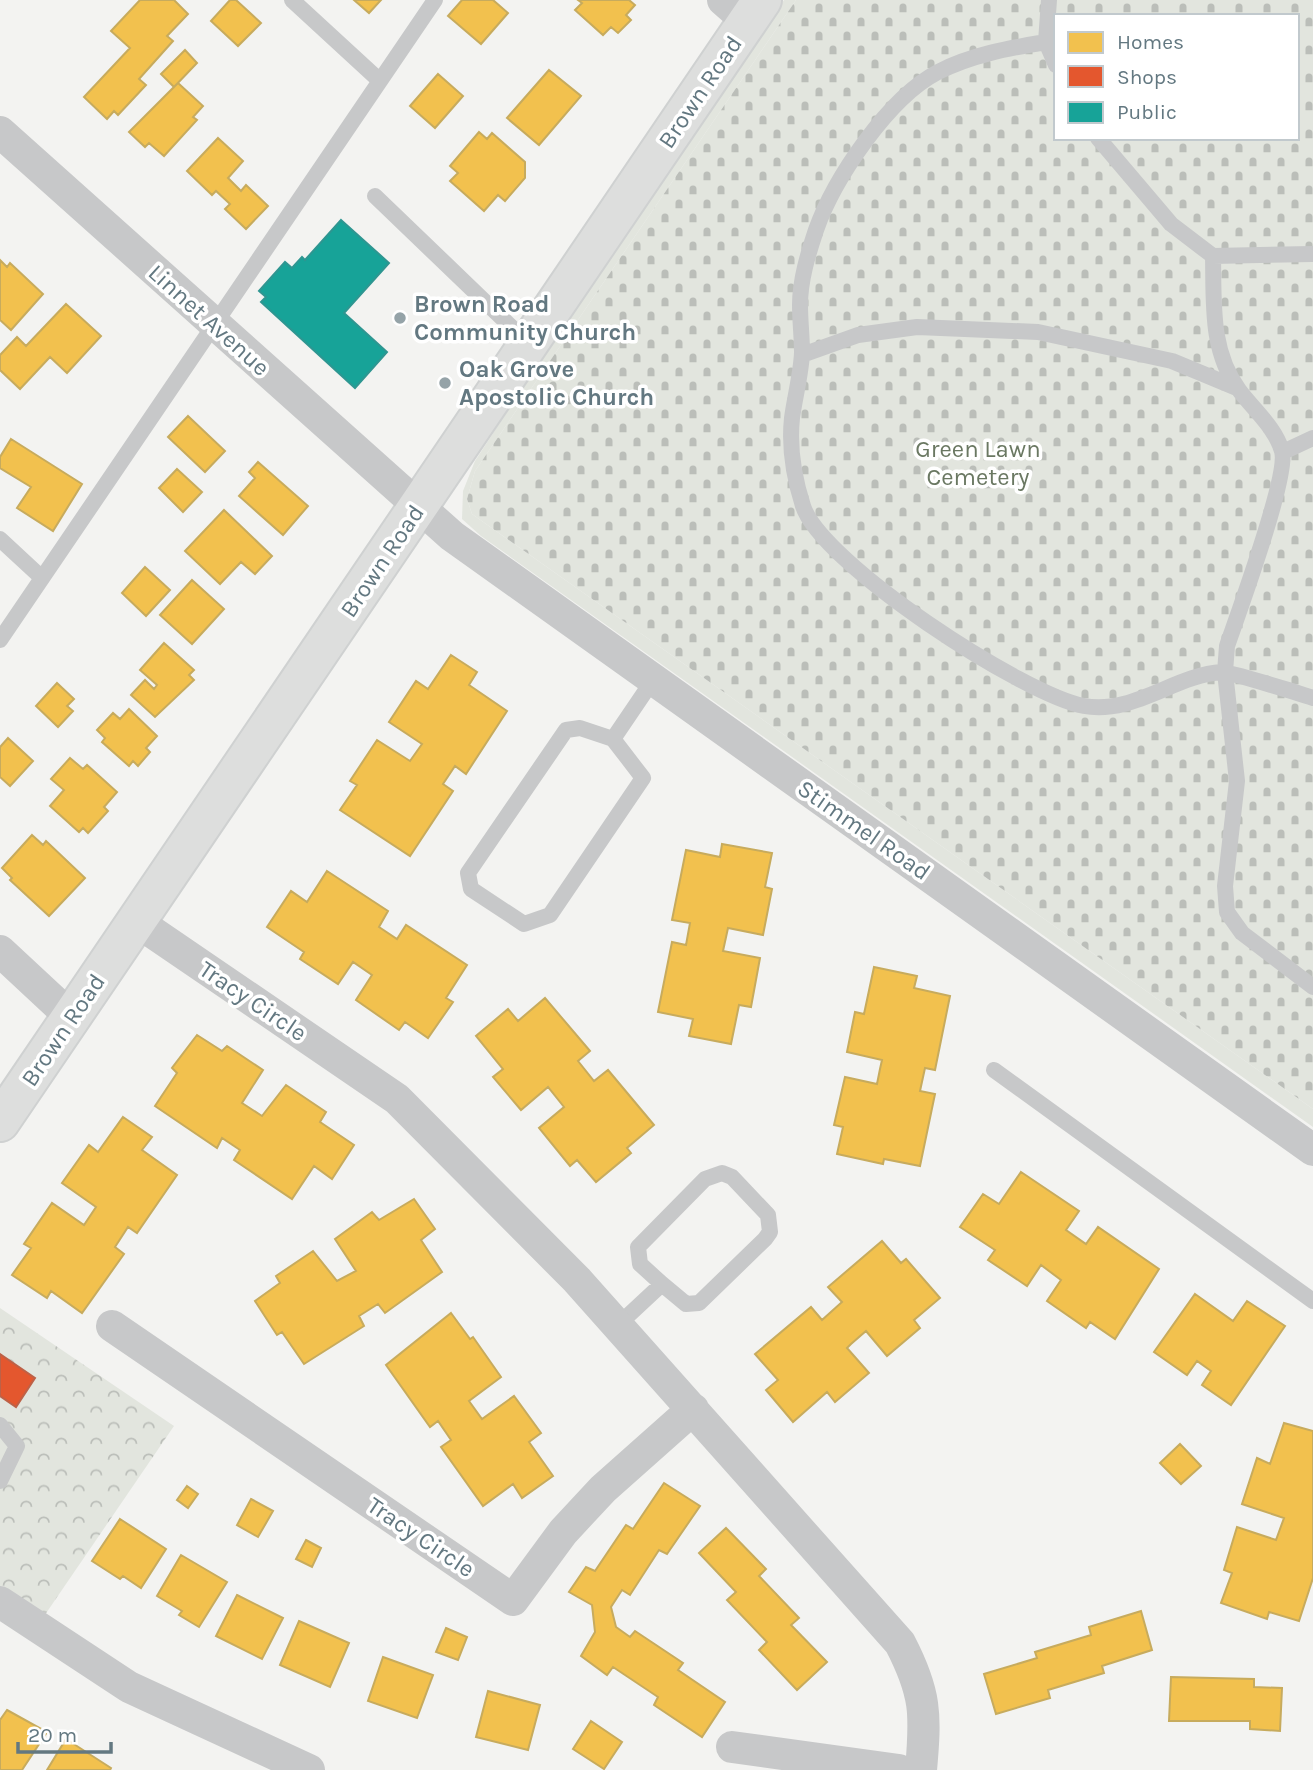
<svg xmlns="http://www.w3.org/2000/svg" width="1313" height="1770" font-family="Karla,sans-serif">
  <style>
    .grass { fill: #e2e5de }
    .cemetery { fill: url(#cemetery-stones); fill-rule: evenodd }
    .park { fill: url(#park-crowns) }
    .homes { fill: #f2c14e; stroke: #c7ab5d; stroke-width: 2 }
    .shops { fill: #e4572e; stroke: #bd6147; stroke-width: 2 }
    .public { fill: #17a398; stroke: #2e9691; stroke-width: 2 }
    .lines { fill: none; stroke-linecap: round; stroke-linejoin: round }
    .secondary-casing { stroke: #cfd1d1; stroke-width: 42 }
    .service { stroke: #c7c8c9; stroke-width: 16 }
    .minor { stroke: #c7c8c9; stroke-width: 32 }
    .secondary { stroke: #dddedd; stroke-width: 38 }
    .poi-dot { fill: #95a3a8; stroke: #fff; stroke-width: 2.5 }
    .labels { text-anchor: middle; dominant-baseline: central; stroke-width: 7; stroke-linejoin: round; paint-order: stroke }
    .street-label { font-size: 24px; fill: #637881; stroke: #fff }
    .poi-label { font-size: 24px; font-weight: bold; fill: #637881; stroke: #fff; text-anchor: start }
    .park-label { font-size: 24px; fill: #6a7862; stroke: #fff }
  </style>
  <defs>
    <pattern id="cemetery-stones" width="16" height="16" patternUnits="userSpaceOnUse" patternTransform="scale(1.75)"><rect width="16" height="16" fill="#e2e5de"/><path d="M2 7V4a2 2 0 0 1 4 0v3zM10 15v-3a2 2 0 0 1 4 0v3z" fill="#bbbeb9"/></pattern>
    <pattern id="park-crowns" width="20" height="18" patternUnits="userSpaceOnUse" patternTransform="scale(1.75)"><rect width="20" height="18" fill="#e2e5de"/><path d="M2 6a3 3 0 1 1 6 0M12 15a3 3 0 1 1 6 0" fill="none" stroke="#bbbeb9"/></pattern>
  </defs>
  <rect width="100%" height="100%" fill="#f3f3f1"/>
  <path class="grass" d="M784,0H796L475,471L467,499L472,514L1313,1109V1127L481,536L462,519L463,491L475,461L572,312Z"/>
  <path class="cemetery" d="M796,0H1313V1109L472,514L467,499L475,471ZM1056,16H1297V138H1056Z"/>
  <path class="park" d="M0,1308L174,1426L38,1625L0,1599Z"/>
  <path class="homes" d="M140,0H174L188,14L167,36L173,41L139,79L146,85L118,115L114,111L107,119L84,97L130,48L111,31Z
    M230,0H236L261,23L238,46L211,21Z
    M354,0H381L369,13Z
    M462,0H493L508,13L481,44L448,16Z
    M578,0H629L635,5L626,15L631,20L618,33L611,27L603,35L575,10L582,3Z
    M185,50L197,63L174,87L161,74Z
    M549,70L581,96L539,145L507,118Z
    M438,74L463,96L435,128L410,106Z
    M178,83L203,106L193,117L197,120L164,156L149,143L145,147L129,132Z
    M479,132L487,139L492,133L525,162V178L505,201L498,195L484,211L450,181L458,173L450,166Z
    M218,138L243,161L228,178L241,191L246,185L268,206L246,229L225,209L230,204L216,191L212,195L187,171Z
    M0,260L7,267L10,263L43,294L11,330L0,320Z
    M66,304L101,336L67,373L50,357L20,389L0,370V355L17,337L26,346Z
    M188,416L225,451L205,472L168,437Z
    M11,439L82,484L53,531L17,508L31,487L0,468V457Z
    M258,462L308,506L283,535L239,496L255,478L249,472Z
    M177,469L202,492L183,512L159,488Z
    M224,510L272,556L255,574L241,562L220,584L185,551Z
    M145,567L170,590L146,616L122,593Z
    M192,580L224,609L192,644L160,615Z
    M164,643L194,670L189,675L194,680L155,717L131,695L145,680L154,689L157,685L140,670Z
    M451,655L477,672L469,685L507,711L466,774L455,766L443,784L453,791L410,856L340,810L357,785L350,781L377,740L410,761L422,744L389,722L416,681L428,689Z
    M57,683L74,699L67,706L73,711L58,727L36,706Z
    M129,709L157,736L146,748L150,752L138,766L133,761L129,766L102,742L105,738L97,730L113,713L120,719Z
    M8,738L33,761L10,786L0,777V747Z
    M70,758L83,769L87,765L117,792L104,807L108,811L88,833L83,828L79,832L50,806L64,790L51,779Z
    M32,835L43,845L46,841L85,878L49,916L10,880L12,878L2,868Z
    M722,844L772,853L765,887L772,889L763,935L728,928L723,951L760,958L751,1007L739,1005L731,1044L689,1036L693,1019L658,1012L672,942L686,945L690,923L672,920L686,850L720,857Z
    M327,871L388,911L379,927L397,939L406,925L467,965L446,998L453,1002L428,1038L405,1022L399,1030L356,1000L372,975L353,962L338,984L300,959L304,952L267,927L291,891L307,902Z
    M874,967L917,976L914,988L950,996L935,1070L925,1068L920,1091L935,1094L920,1166L884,1159L883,1164L837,1154L843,1127L834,1125L845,1077L877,1084L880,1069L882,1060L847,1052L855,1012L864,1014Z
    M545,998L590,1051L578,1061L594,1081L608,1070L654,1125L627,1148L631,1153L596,1182L577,1160L570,1166L539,1128L564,1107L548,1087L521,1110L493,1077L503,1069L476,1036L508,1009L518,1021Z
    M197,1035L222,1051L227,1046L263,1070L242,1103L262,1116L286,1085L326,1112L320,1122L354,1145L332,1179L314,1166L292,1199L234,1160L240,1150L222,1138L217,1148L155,1106L177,1073L172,1068Z
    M123,1117L152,1137L142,1150L177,1175L137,1233L128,1227L115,1247L124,1254L82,1313L51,1291L47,1298L12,1275L31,1248L24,1244L52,1203L84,1225L96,1207L62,1183L89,1145L98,1152Z
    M1021,1172L1079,1211L1066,1230L1086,1244L1098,1227L1159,1269L1115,1339L1090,1322L1086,1328L1047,1301L1061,1280L1041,1265L1027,1286L988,1260L995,1250L960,1227L983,1194L999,1204Z
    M414,1199L435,1229L421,1240L442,1272L385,1313L378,1304L359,1316L364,1326L304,1364L282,1332L277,1335L255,1301L280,1283L276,1276L313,1251L337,1281L356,1271L335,1239L372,1212L379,1220Z
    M882,1241L901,1263L906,1259L940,1298L914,1320L920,1328L887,1356L866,1331L851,1344L847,1348L869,1373L835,1402L827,1392L793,1422L766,1390L778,1380L755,1354L811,1307L822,1320L842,1302L828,1287Z
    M1195,1294L1233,1321L1247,1301L1285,1326L1231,1405L1202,1385L1211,1371L1197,1361L1187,1375L1154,1352Z
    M451,1313L470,1339L473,1337L501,1377L469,1401L482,1419L514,1396L541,1433L529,1442L553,1476L522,1498L513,1484L483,1506L441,1447L451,1440L438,1421L430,1427L386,1365Z
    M1284,1423L1313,1431V1578L1299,1621L1269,1612L1267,1619L1221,1603L1232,1573L1224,1570L1237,1527L1276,1540L1284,1518L1242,1504L1257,1458L1270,1464Z
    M1180,1444L1201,1466L1181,1484L1160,1463Z
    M664,1483L700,1506L667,1554L659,1550L630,1595L622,1590L611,1607L616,1627L630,1637L635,1631L683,1663L678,1670L725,1702L702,1737L654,1705L658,1697L613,1667L607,1675L581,1656L595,1632L592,1605L569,1592L586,1567L595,1571L626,1525L633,1529Z
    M187,1486L198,1494L188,1508L177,1500Z
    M251,1499L273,1511L258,1537L237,1525Z
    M120,1519L166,1549L141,1588L123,1576L120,1579L92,1561Z
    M726,1528L766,1569L759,1576L799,1618L791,1625L827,1662L797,1690L759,1650L767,1642L727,1600L736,1592L699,1553Z
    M306,1540L321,1548L312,1567L296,1559Z
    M181,1555L227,1582L199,1627L179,1615L182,1611L157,1596Z
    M237,1595L283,1618L262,1659L216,1636Z
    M1141,1611L1152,1650L1102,1666L1104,1673L1048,1690L1050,1698L996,1714L984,1674L1037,1658L1035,1652L1091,1635L1089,1627Z
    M299,1621L349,1643L330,1687L280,1665Z
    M446,1628L467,1637L458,1660L436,1652Z
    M383,1657L433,1675L417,1718L368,1701Z
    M1171,1677L1254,1679V1687L1282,1688L1280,1731L1250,1729V1721H1169Z
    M488,1691L540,1705L528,1750L476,1737Z
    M7,1710L47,1732L22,1770H0V1720Z
    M591,1721L622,1742L604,1769L573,1749Z
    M66,1739L111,1768L110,1770H47Z"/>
  <path class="shops" d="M0,1354L35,1378L16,1407L0,1396Z"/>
  <path class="public" d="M341,220L389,263L344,313L387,352L355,388L261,302L266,297L259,291L285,262L292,268L302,257L305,260Z"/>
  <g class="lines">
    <g class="secondary-casing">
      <path id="secondary" d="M0,1122L762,0"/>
    </g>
    <path class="service" d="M292,0L380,81
      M1049,0L1046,42L1056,65
      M1046,42C1009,48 971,55 938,72C888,98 834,179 816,230C808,254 800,280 800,305C800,321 802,337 802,353C801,374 795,396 792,418C789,446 794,478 803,506C822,564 1024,695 1084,706C1133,715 1175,675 1222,672C1230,672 1302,694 1313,698
      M1098,138L1171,224L1213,256L1313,254
      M375,196L529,344
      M1213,256C1214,303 1210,351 1239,390C1253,409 1275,427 1282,451C1289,475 1238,614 1227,646L1225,672L1237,781L1225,886L1227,912L1242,933L1313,987
      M802,355L858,335L917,327L1038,332L1172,361L1237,388
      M1283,452L1313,438
      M0,539L42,578
      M0,640L435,0
      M613,739L643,778L550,915L524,924L471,889L468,873L566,730L580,728L613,739L653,680
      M994,1070L1313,1301
      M618,1325L662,1284L686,1304L699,1303L765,1239L770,1232L768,1215L732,1177L722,1173L705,1179L638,1247L640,1264L662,1284
      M0,1425L17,1446L0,1481"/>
    <path class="minor" d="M723,0L748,22
      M0,132L452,536L1313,1150
      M136,921L397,1099L577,1280L900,1643C926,1693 926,1714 921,1770
      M0,951L71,1017
      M112,1326L513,1600L563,1532L603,1489L693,1409
      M0,1602L129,1687L309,1770
      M732,1747L899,1770"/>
    <use href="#secondary" class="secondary"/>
  </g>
  <g class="poi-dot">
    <circle cx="400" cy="318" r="7"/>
    <circle cx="445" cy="383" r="7"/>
  </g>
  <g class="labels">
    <g class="street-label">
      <text transform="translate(700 92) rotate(-56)">Brown Road</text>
      <text transform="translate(209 320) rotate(42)">Linnet Avenue</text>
      <text transform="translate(382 561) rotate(-56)">Brown Road</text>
      <text transform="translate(864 830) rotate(35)">Stimmel Road</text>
      <text transform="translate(253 1001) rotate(34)">Tracy Circle</text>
      <text transform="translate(63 1030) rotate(-56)">Brown Road</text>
      <text transform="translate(421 1537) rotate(34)">Tracy Circle</text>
    </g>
    <g class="poi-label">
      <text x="414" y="304">Brown Road<tspan x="414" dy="28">Community Church</tspan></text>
      <text x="459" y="369">Oak Grove<tspan x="459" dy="28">Apostolic Church</tspan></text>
    </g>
    <g class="park-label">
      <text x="978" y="449">Green Lawn<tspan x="978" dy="28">Cemetery</tspan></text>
    </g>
  </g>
  <rect x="1054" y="14" width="245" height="126" fill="#ffffff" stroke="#c1c9cd" stroke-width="2"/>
  <rect x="1068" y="32" width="35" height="21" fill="#f2c14e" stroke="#c1c9cd" stroke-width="2"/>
  <text x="1117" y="49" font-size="21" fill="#637881">Homes</text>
  <rect x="1068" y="66" width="35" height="21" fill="#e4572e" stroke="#c1c9cd" stroke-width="2"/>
  <text x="1117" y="84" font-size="21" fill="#637881">Shops</text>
  <rect x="1068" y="102" width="35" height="21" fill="#17a398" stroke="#c1c9cd" stroke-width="2"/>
  <text x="1117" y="119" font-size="21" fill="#637881">Public</text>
  <path d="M18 1742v10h93v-10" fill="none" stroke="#637881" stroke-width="3.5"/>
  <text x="28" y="1742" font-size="21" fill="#637881" stroke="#ffffff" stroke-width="5" paint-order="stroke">20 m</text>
</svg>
